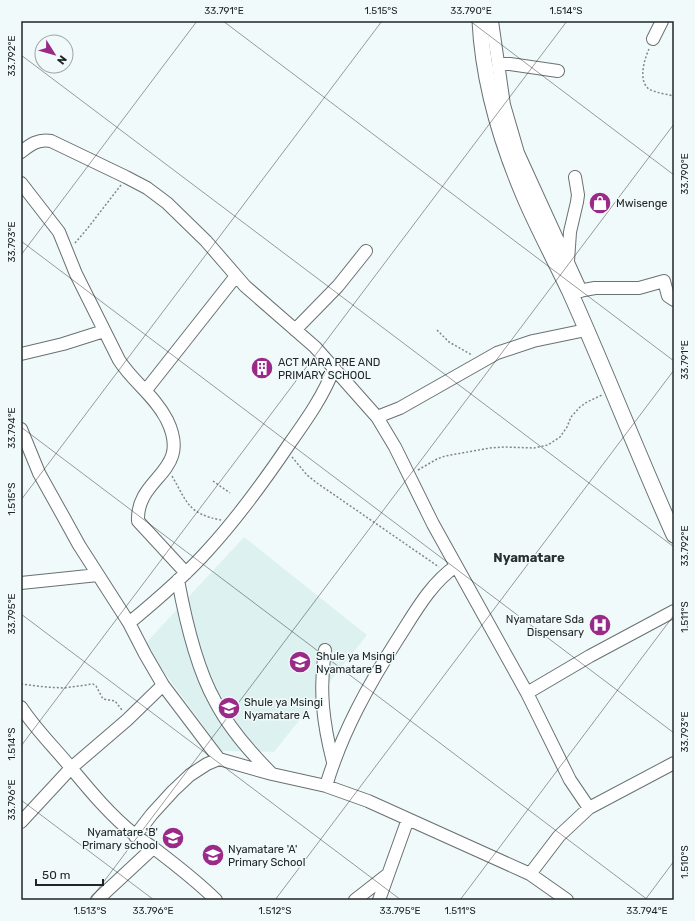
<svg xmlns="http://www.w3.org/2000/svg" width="695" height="921" font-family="Rubik,sans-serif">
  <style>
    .built { fill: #def1f1 }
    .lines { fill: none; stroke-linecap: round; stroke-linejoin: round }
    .minor-casing { stroke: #697171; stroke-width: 14 }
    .major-casing { stroke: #697171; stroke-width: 17 }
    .path { stroke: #808686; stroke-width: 1.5; stroke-dasharray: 2 2; stroke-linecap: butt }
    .minor { stroke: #fff; stroke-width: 12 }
    .major { stroke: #fff; stroke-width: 15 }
    .ticks { fill: none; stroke: #212525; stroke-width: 1; stroke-opacity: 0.45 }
    .labels { text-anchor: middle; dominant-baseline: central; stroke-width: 3; stroke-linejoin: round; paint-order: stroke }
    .poi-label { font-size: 11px; fill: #212525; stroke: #f1fafa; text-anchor: start }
    .quarter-label { font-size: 13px; font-weight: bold; fill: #293030; stroke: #f1fafa }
    .neatline { fill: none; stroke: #212525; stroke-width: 1.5 }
    .ticks-label { font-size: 10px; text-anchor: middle; fill: #212525 }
  </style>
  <rect width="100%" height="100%" fill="#f1fafa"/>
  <path class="built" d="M244,537L367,635L274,752L222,751L144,645Z"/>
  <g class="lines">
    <g class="minor-casing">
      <path id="minor" d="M492,21L504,105L518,153L581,291
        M653,39L662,21
        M498,68L504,64H510L558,71
        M21,152C31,144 38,139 51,141L126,177L147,188L167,203L206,241L245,286L315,347L377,417L395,447L433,524L527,693L570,780L589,808
        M21,183L59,232L76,274L119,360C133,382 155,396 167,420C193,473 136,476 138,521L186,573
        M568,261L570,232L577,202L578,195L575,177
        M573,292L595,288H639L664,281L668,296L674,300
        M295,330L338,286L366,251
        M21,354L63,344L104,331
        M146,390L236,276
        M377,417L400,408L497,353L533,341L586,330
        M21,429L39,473L63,516L79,545L129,623L145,654L163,685L219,759
        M178,580C185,618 196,667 215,701C229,728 250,752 271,773
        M21,583L98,575
        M129,623C157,600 185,576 209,549C239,516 265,480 290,443C307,419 324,395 334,368
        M325,650C319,690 323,723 333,762
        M527,693L590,656L674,611
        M21,707C36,730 55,748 72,769C91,792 111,816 135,835C141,840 148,844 155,849C176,865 197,881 216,900
        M326,786C342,732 369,684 399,637C415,612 431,583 456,566
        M21,822L71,768L127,720L163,685
        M135,836L152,814L173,791L190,775L207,764L219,759L272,774L326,786L368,801L530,874L567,900
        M530,874L559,836L589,808L674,763
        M97,900L153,848
        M355,900L387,875
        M379,900L408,819"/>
    </g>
    <g class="major-casing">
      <path id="major" d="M480,21C483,81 501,142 524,196C538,229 555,260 570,292C606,372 638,455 674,535"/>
    </g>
    <path class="path" d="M649,49C644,60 638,81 649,89C656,93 666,94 674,96
      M75,243L87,229L121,185
      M437,330L449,342L472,355
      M292,457L307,475L317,483L439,567
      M418,470L437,459L445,456L490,448L504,447L534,448L548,445L560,437L567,427L571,417L580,407L587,402L602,395
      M172,476C187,502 188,514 221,520
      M213,481L230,493
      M21,684L46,687L64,688L93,684L96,686L103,699L115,701L122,710"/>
    <use href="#minor" class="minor"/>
    <use href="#major" class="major"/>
  </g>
  <path class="ticks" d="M223,21L674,361M470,21L674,175M21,55L674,547M21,241L674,733M21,255L197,21M21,427L648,900M21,500L382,21M21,614L401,900M21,746L567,21M21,800L154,900M90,900L674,124M275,900L674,370M460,900L674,615M645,900L674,861"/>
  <defs>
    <g id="shop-disc" transform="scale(1.15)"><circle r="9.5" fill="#9a2a88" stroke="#f1fafa"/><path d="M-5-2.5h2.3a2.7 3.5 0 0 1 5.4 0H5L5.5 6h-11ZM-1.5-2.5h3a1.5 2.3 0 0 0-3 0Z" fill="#fff"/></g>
    <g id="building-disc" transform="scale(1.15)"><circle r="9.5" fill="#9a2a88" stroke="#f1fafa"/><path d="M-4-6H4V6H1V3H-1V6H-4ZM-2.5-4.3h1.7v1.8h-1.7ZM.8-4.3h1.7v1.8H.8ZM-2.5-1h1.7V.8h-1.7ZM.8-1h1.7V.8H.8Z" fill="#fff"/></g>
    <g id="hospital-disc" transform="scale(1.15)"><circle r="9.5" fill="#9a2a88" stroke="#f1fafa"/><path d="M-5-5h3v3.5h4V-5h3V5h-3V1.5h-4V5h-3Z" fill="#fff"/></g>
    <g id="school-disc" transform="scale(1.15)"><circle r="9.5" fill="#9a2a88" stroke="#f1fafa"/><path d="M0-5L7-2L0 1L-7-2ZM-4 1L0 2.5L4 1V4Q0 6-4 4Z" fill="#fff"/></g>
  </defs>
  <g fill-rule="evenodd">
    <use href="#shop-disc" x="600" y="203"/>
    <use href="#building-disc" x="262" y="368"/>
    <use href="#hospital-disc" x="600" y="625"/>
    <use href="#school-disc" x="300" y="662"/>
    <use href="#school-disc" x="229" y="708"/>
    <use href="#school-disc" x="173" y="838"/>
    <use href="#school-disc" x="213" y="855"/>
  </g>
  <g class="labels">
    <g class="poi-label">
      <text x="616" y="203">Mwisenge</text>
      <text x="278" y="362">ACT MARA PRE AND<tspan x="278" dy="13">PRIMARY SCHOOL</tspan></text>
      <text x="584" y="619" text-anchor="end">Nyamatare Sda<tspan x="584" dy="13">Dispensary</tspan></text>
      <text x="316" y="656">Shule ya Msingi<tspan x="316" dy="13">Nyamatare B</tspan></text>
      <text x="244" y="702">Shule ya Msingi<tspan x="244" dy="13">Nyamatare A</tspan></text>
      <text x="158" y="832" text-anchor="end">Nyamatare 'B'<tspan x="158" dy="13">Primary school</tspan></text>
      <text x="228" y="849">Nyamatare 'A'<tspan x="228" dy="13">Primary School</tspan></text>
    </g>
    <g class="quarter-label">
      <text x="529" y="557">Nyamatare</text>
    </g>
  </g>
  <rect width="695" height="921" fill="none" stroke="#f1fafa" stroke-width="44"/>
  <g transform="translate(54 54) rotate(127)"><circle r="19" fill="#f1fafa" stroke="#9ea5a5"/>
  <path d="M0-3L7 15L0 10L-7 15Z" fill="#9a2a88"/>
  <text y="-6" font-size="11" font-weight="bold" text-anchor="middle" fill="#212525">N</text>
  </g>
  <path d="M36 879v6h67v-6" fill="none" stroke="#212525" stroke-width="2"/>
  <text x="42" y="879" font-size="12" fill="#212525" stroke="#f1fafa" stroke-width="3" paint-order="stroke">50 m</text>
  <rect x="22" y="22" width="651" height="877" class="neatline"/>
  <g class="ticks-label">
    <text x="224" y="14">33.791°E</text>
    <text x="381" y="14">1.515°S</text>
    <text x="471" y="14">33.790°E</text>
    <text x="566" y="14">1.514°S</text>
    <text transform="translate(11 56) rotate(-90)" y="4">33.792°E</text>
    <text transform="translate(684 174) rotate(-90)" y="4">33.790°E</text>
    <text transform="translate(11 242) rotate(-90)" y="4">33.793°E</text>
    <text transform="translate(684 360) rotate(-90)" y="4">33.791°E</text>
    <text transform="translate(11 428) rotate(-90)" y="4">33.794°E</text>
    <text transform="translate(11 499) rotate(-90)" y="4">1.515°S</text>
    <text transform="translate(684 546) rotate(-90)" y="4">33.792°E</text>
    <text transform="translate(11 614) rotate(-90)" y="4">33.795°E</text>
    <text transform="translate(684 617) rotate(-90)" y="4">1.511°S</text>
    <text transform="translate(684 732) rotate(-90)" y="4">33.793°E</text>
    <text transform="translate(11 744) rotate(-90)" y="4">1.514°S</text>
    <text transform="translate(11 800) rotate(-90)" y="4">33.796°E</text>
    <text transform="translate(684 862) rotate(-90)" y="4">1.510°S</text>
    <text x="90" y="914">1.513°S</text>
    <text x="153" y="914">33.796°E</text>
    <text x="275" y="914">1.512°S</text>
    <text x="400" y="914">33.795°E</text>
    <text x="460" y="914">1.511°S</text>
    <text x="647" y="914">33.794°E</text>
  </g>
</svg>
